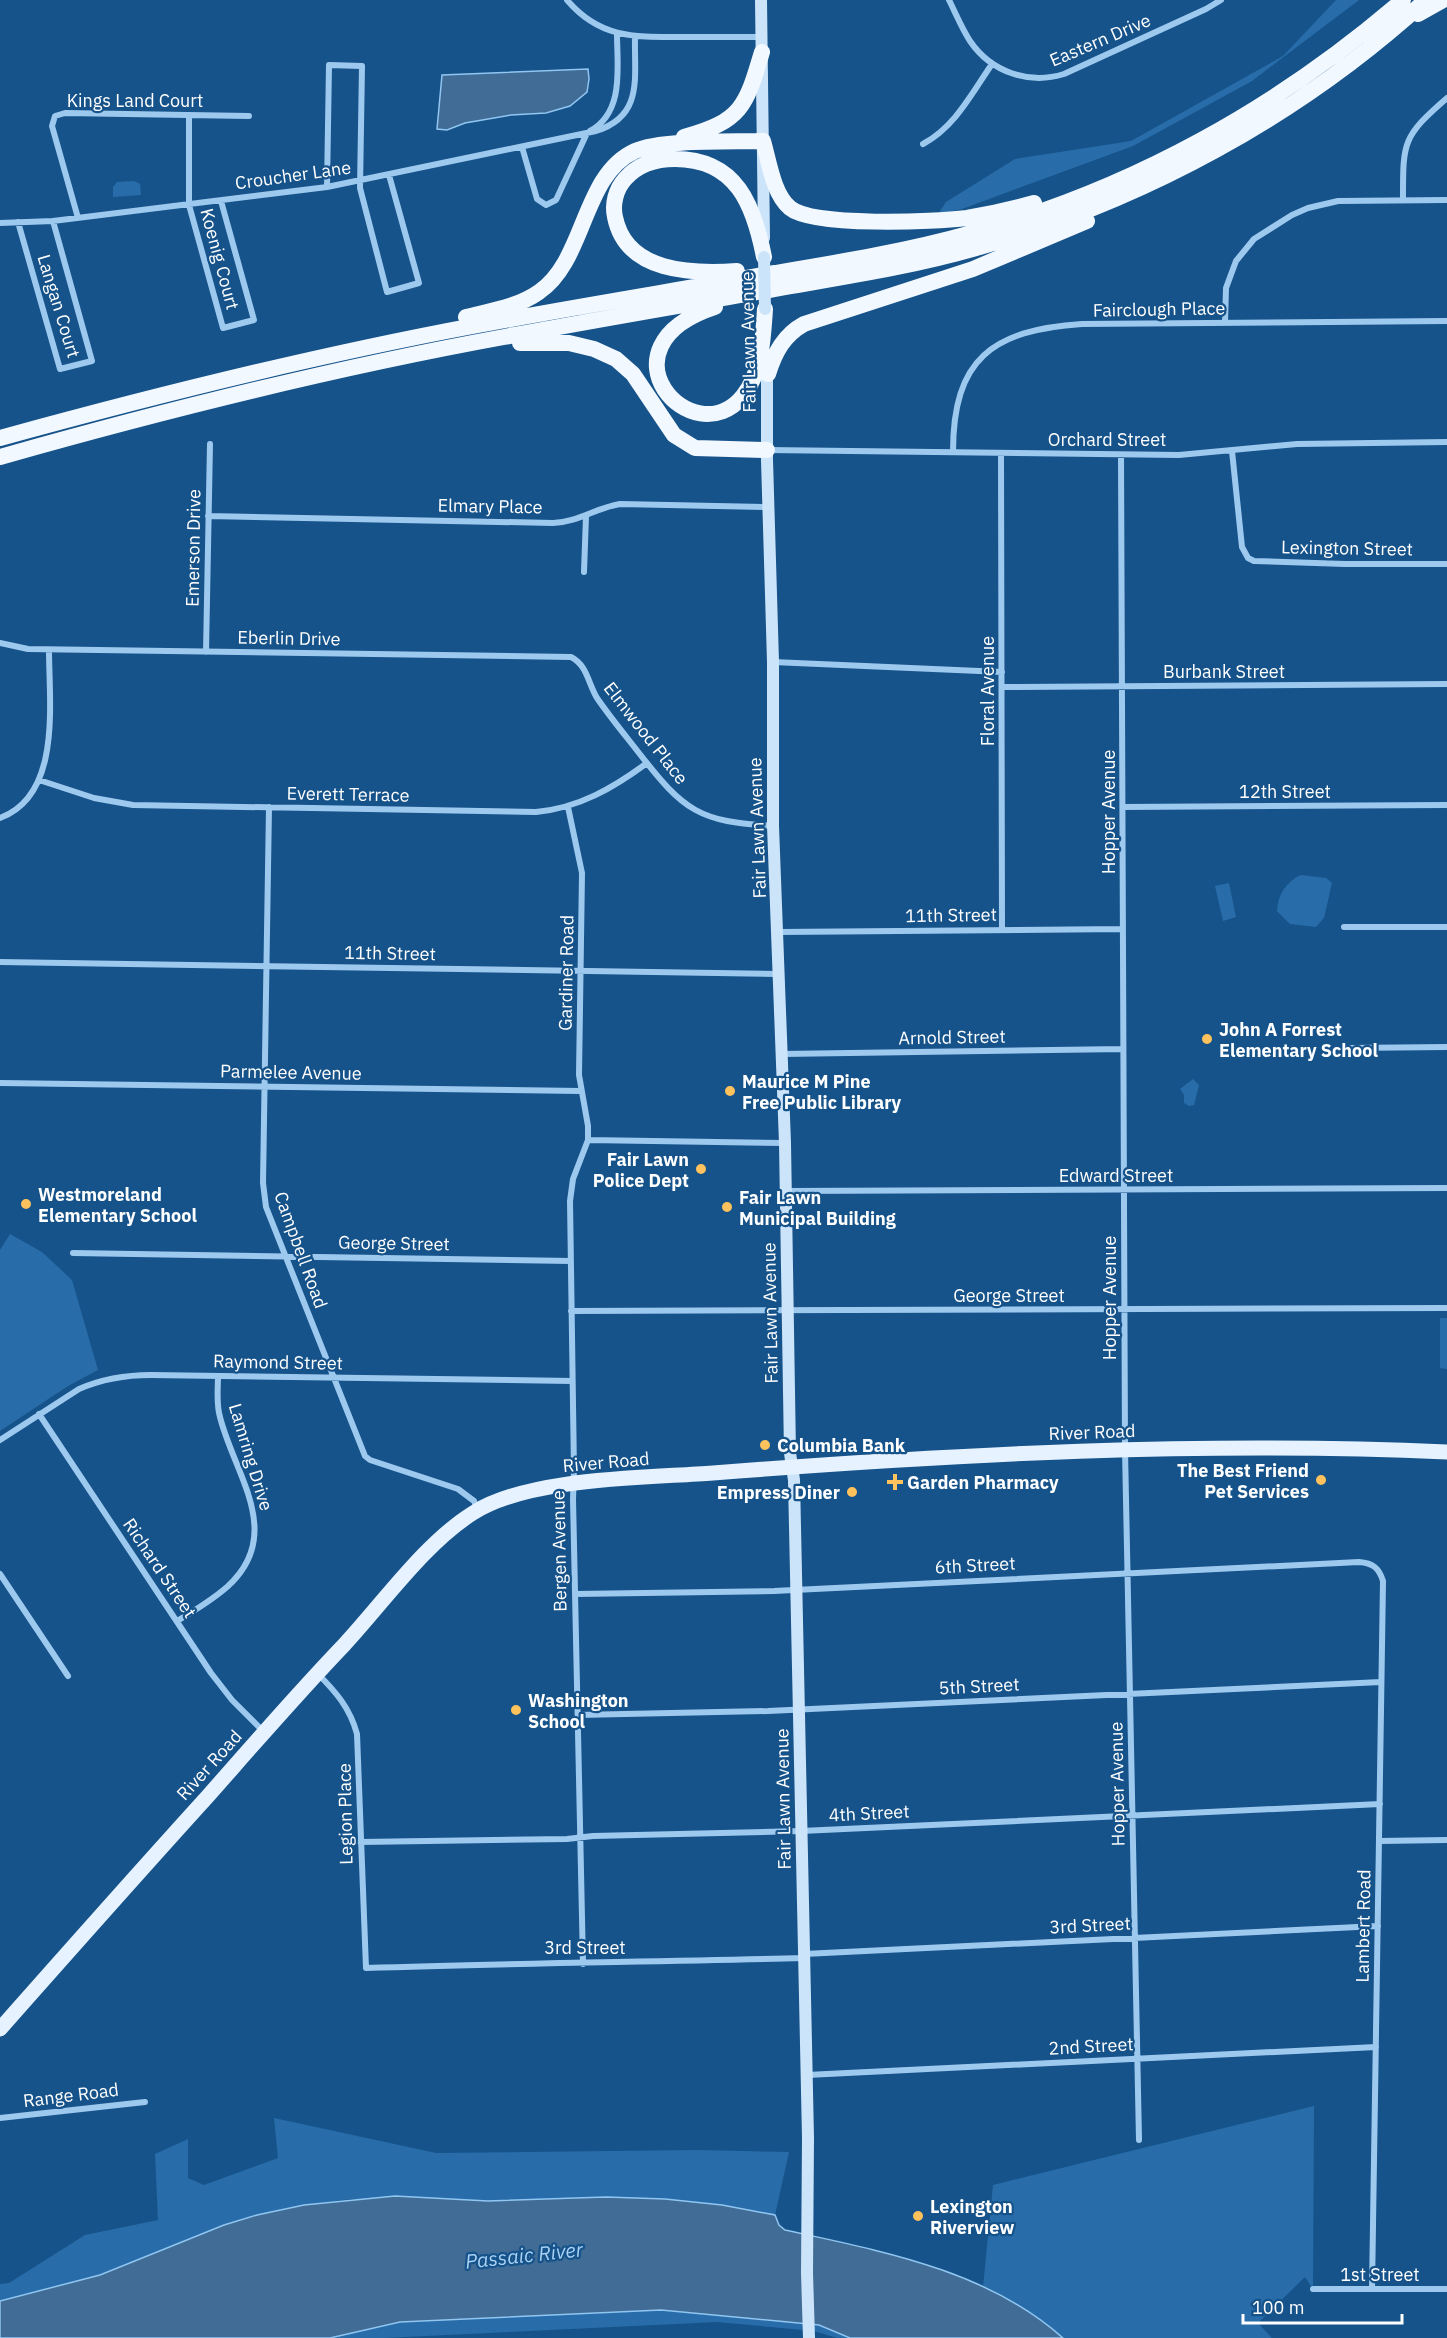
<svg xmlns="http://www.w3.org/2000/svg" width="1447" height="2338" font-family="'IBM Plex Sans',sans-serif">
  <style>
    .green { fill: #286da9 }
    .water { fill: #406c95; stroke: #90c6f1; stroke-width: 1.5 }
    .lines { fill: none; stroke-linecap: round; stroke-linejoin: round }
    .minor { stroke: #9ec9ef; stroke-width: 6 }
    .secondary { stroke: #cce4fa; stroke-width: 12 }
    .primary { stroke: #e6f2ff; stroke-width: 15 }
    .trunk { stroke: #f2f8ff; stroke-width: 16 }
    .secondary-bridge { stroke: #cce4fa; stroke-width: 12 }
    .poi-dot { fill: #ffc25c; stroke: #16538a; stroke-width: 2 }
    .labels { text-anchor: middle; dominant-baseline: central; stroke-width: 4.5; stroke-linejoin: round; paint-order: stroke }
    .street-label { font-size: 18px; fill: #fff; stroke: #16538a }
    .poi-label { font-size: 18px; font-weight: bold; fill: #fff; stroke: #16538a; text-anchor: start }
    .water-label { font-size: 20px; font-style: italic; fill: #aad3f6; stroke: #16538a }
  </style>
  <rect width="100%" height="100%" fill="#16538a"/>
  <path class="green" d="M1336,0H1359L1252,81L1133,146L962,209L938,214L946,202L1015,159L1131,141L1283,56Z
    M134,181L140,184L141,195L113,197V187L117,182Z
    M1301,875L1326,878L1332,883L1324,918L1316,927L1290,924L1277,911C1278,894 1286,882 1301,875Z
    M1229,883L1236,917L1223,921L1215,886Z
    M1193,1079L1199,1085L1194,1105L1189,1106L1184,1103V1095L1180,1089Z
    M10,1234L42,1252L72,1280L98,1370L68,1386L0,1431V1250Z
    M1440,1318H1447V1369L1440,1368Z
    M1314,2106L1313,2289L1305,2277L1258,2323L1272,2338H1063L1021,2308L983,2287L993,2185Z
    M274,2118L436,2153L696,2150L789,2152L775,2215L722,2205L665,2199L606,2197L488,2201L351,2199L304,2205L257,2215L224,2225L100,2275L0,2301V2284L9,2283L85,2235L158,2220L155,2154L188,2139V2178L204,2185L278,2158Z
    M661,2310L819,2325L850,2338H837L814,2331L717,2322L384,2338H330L400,2322Z"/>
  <path class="water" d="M588,69L589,79L587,92L570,106L546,113L511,115L465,123L447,130L437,129L442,75Z
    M395,2196L488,2201L606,2197L665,2199L722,2205L775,2215L779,2225L785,2230C881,2251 987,2270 1063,2338H850L819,2325L661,2310L400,2322L330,2338H0V2301L100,2275L224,2225L257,2215L304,2205Z"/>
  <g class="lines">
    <path class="minor" d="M567,0C601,40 638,37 686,37C711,37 736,37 761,37
      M949,0C956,14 962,29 970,41C991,72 1029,85 1064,74L1206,9L1221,0
      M189,115V205L223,328L254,320L221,201
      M590,131C625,112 617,66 617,34
      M923,144C955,127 972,93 992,64
      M522,147L537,199L546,205L556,200L587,133
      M327,187L329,65L362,66L360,188L387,292L419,283L389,175
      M1403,200C1403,142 1402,137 1447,98
      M78,218L52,126L55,116L65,113L249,116
      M18,222L60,369L92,361L53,221
      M0,223L53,221L327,187L596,131C644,116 634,77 635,37
      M1225,323L1226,288L1236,261L1254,239L1292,215L1308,208L1338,201L1447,200
      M767,450L1179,455L1297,444L1447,442
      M1232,451L1242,547L1248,558L1254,561L1345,564H1447
      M953,452C953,359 992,330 1082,324L1447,321
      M1001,453L1002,929
      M1121,455L1125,1450L1139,2140
      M208,516L553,523C579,522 595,508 620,504L768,507
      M584,572L586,516
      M0,643L28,649L571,657C587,665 588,683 597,698C610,717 625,735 639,753C684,811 699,822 773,826
      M206,652L210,444
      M773,662L1002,672
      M1002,687L1447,684
      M39,780L94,798L133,805L536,812C579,808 613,788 647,763
      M269,807L263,1183L266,1207L365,1456L370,1460L458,1489L474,1501L477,1509
      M568,807L582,873L579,1075L588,1126V1140L573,1179L570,1201L574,1471L573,1499L583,1964
      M1123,807L1447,805
      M0,818C62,795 49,703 49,650
      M1344,927H1447
      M779,932L1123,929
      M0,962L779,974
      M1348,1048L1447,1047
      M782,1054L1123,1049
      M0,1083L581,1091
      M588,1140L785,1143
      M786,1191L1447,1188
      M73,1253L571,1261
      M571,1311L1447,1308
      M39,1414L211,1673L232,1700L264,1732
      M0,1440L79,1389C102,1379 125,1375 151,1375L572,1381
      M0,1574L68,1676
      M575,1594L774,1591L1359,1562C1373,1563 1379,1568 1383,1581L1372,2289
      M177,1621C194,1611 212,1600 227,1587C286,1534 234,1474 220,1417C216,1404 218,1389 218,1376
      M317,1673C336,1692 350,1708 357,1734L366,1968C512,1963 658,1962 804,1958
      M578,1715L768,1711L1381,1682
      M1379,1841L1447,1840
      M360,1842L567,1839L593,1836L801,1831L1380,1804
      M804,1954L1378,1926
      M807,2075L1376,2047
      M0,2118L145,2102
      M1313,2289H1447"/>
    <path class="secondary" d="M761,0L764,238
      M767,367V460L773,662V826L785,1143L790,1453L794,1480L808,2138L807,2273L809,2338"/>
    <path class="primary" d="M0,2029C69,1951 138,1873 208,1796C253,1745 297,1694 344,1645C383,1603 425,1543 473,1513C529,1477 646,1478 713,1473C957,1454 1203,1441 1447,1452"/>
    <path class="trunk" d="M1418,14L1443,0
      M684,137C742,121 746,106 762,52
      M737,271C693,274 626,273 615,217C612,204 616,189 625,179C638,164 657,159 675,159C737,159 754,206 764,257
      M715,307C593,347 693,457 743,396C762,372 763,338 765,309
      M466,317C490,311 518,307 539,292C586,260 582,175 635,151C662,139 731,142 763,141C769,161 773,194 790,208C813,227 934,222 967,218C990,214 1012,209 1034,203
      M520,343H569L594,349L616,359L633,374L674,435L695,448L767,450
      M768,374C775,352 784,335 804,324L973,269L1087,221
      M0,438C156,395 313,356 473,326C573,307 674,291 775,273C841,262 908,251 972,233C1132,189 1278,108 1403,0
      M0,457C166,410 334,368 504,337C594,320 684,305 774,289C842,277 910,267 976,248C1142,201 1298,117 1426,0"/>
    <path class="secondary-bridge" d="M764,257L765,309"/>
  </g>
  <g class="poi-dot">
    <circle cx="1207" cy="1039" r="6"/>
    <circle cx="730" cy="1091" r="6"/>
    <circle cx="701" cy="1169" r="6"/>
    <circle cx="26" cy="1204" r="6"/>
    <circle cx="727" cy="1207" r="6"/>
    <circle cx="765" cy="1445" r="6"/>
    <circle cx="1321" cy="1480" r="6"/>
    <path d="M892 1473h6v6h6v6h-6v6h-6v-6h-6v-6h6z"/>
    <circle cx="852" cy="1492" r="6"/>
    <circle cx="516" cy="1710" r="6"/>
    <circle cx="918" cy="2216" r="6"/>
  </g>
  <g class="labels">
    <g class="street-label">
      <text transform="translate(1100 40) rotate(-23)">Eastern Drive</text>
      <text x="135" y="100">Kings Land Court</text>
      <text transform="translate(293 175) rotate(-8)">Croucher Lane</text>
      <text transform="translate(220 259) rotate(75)">Koenig Court</text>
      <text transform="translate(59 306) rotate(73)">Langan Court</text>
      <text transform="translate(1159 309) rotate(-1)">Fairclough Place</text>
      <text transform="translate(748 342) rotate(-91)">Fair Lawn Avenue</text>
      <text x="1107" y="439">Orchard Street</text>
      <text transform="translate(490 506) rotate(1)">Elmary Place</text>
      <text transform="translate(193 548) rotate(-89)">Emerson Drive</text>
      <text transform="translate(1347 548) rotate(1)">Lexington Street</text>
      <text transform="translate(289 638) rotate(1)">Eberlin Drive</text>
      <text x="1224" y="671">Burbank Street</text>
      <text transform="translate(987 691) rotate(-90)">Floral Avenue</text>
      <text transform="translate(646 733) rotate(52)">Elmwood Place</text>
      <text x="1285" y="791">12th Street</text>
      <text transform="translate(348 794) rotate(1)">Everett Terrace</text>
      <text transform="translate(1108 812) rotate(-90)">Hopper Avenue</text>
      <text transform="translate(757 828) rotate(-92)">Fair Lawn Avenue</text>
      <text transform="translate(951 915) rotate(-1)">11th Street</text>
      <text transform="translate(390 953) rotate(1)">11th Street</text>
      <text transform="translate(566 973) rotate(-89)">Gardiner Road</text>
      <text transform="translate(952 1037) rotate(-1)">Arnold Street</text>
      <text transform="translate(291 1072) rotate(1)">Parmelee Avenue</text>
      <text x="1116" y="1175">Edward Street</text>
      <text transform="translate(394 1243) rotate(1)">George Street</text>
      <text transform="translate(301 1250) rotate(70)">Campbell Road</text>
      <text x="1009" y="1295">George Street</text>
      <text transform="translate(1109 1298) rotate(-90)">Hopper Avenue</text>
      <text transform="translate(770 1313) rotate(-91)">Fair Lawn Avenue</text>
      <text transform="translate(278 1362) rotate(1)">Raymond Street</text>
      <text transform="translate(1092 1432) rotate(-2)">River Road</text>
      <text transform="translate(251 1457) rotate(73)">Lamring Drive</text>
      <text transform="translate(606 1462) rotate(-5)">River Road</text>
      <text transform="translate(559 1551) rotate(-91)">Bergen Avenue</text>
      <text transform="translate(975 1565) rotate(-3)">6th Street</text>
      <text transform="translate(160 1568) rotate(56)">Richard Street</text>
      <text transform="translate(979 1686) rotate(-3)">5th Street</text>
      <text transform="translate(209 1765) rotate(-48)">River Road</text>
      <text transform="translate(1117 1784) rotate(-91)">Hopper Avenue</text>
      <text transform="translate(783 1799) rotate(-91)">Fair Lawn Avenue</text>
      <text transform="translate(869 1813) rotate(-3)">4th Street</text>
      <text transform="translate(345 1814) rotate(-91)">Legion Place</text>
      <text transform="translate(1090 1925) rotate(-3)">3rd Street</text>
      <text transform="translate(1363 1926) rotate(-89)">Lambert Road</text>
      <text x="585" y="1947">3rd Street</text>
      <text transform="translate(1091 2046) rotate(-3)">2nd Street</text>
      <text transform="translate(71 2095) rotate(-7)">Range Road</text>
      <text x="1380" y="2274">1st Street</text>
    </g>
    <g class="poi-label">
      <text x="1219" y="1029">John A Forrest<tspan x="1219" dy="21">Elementary School</tspan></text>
      <text x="742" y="1081">Maurice M Pine<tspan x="742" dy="21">Free Public Library</tspan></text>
      <text x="689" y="1159" text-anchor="end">Fair Lawn<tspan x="689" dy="21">Police Dept</tspan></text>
      <text x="38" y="1194">Westmoreland<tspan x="38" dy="21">Elementary School</tspan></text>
      <text x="739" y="1197">Fair Lawn<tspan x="739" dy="21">Municipal Building</tspan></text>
      <text x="777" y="1445">Columbia Bank</text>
      <text x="1309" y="1470" text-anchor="end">The Best Friend<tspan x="1309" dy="21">Pet Services</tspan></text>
      <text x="907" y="1482">Garden Pharmacy</text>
      <text x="840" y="1492" text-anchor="end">Empress Diner</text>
      <text x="528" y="1700">Washington<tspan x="528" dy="21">School</tspan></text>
      <text x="930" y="2206">Lexington<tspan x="930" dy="21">Riverview</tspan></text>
    </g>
    <g class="water-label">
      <text transform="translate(524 2255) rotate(-6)">Passaic River</text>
    </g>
  </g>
  <path d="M1243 2314v9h159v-9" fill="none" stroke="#ffffff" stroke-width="3"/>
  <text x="1252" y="2314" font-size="18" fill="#ffffff" stroke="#16538a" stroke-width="4.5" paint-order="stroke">100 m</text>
</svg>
